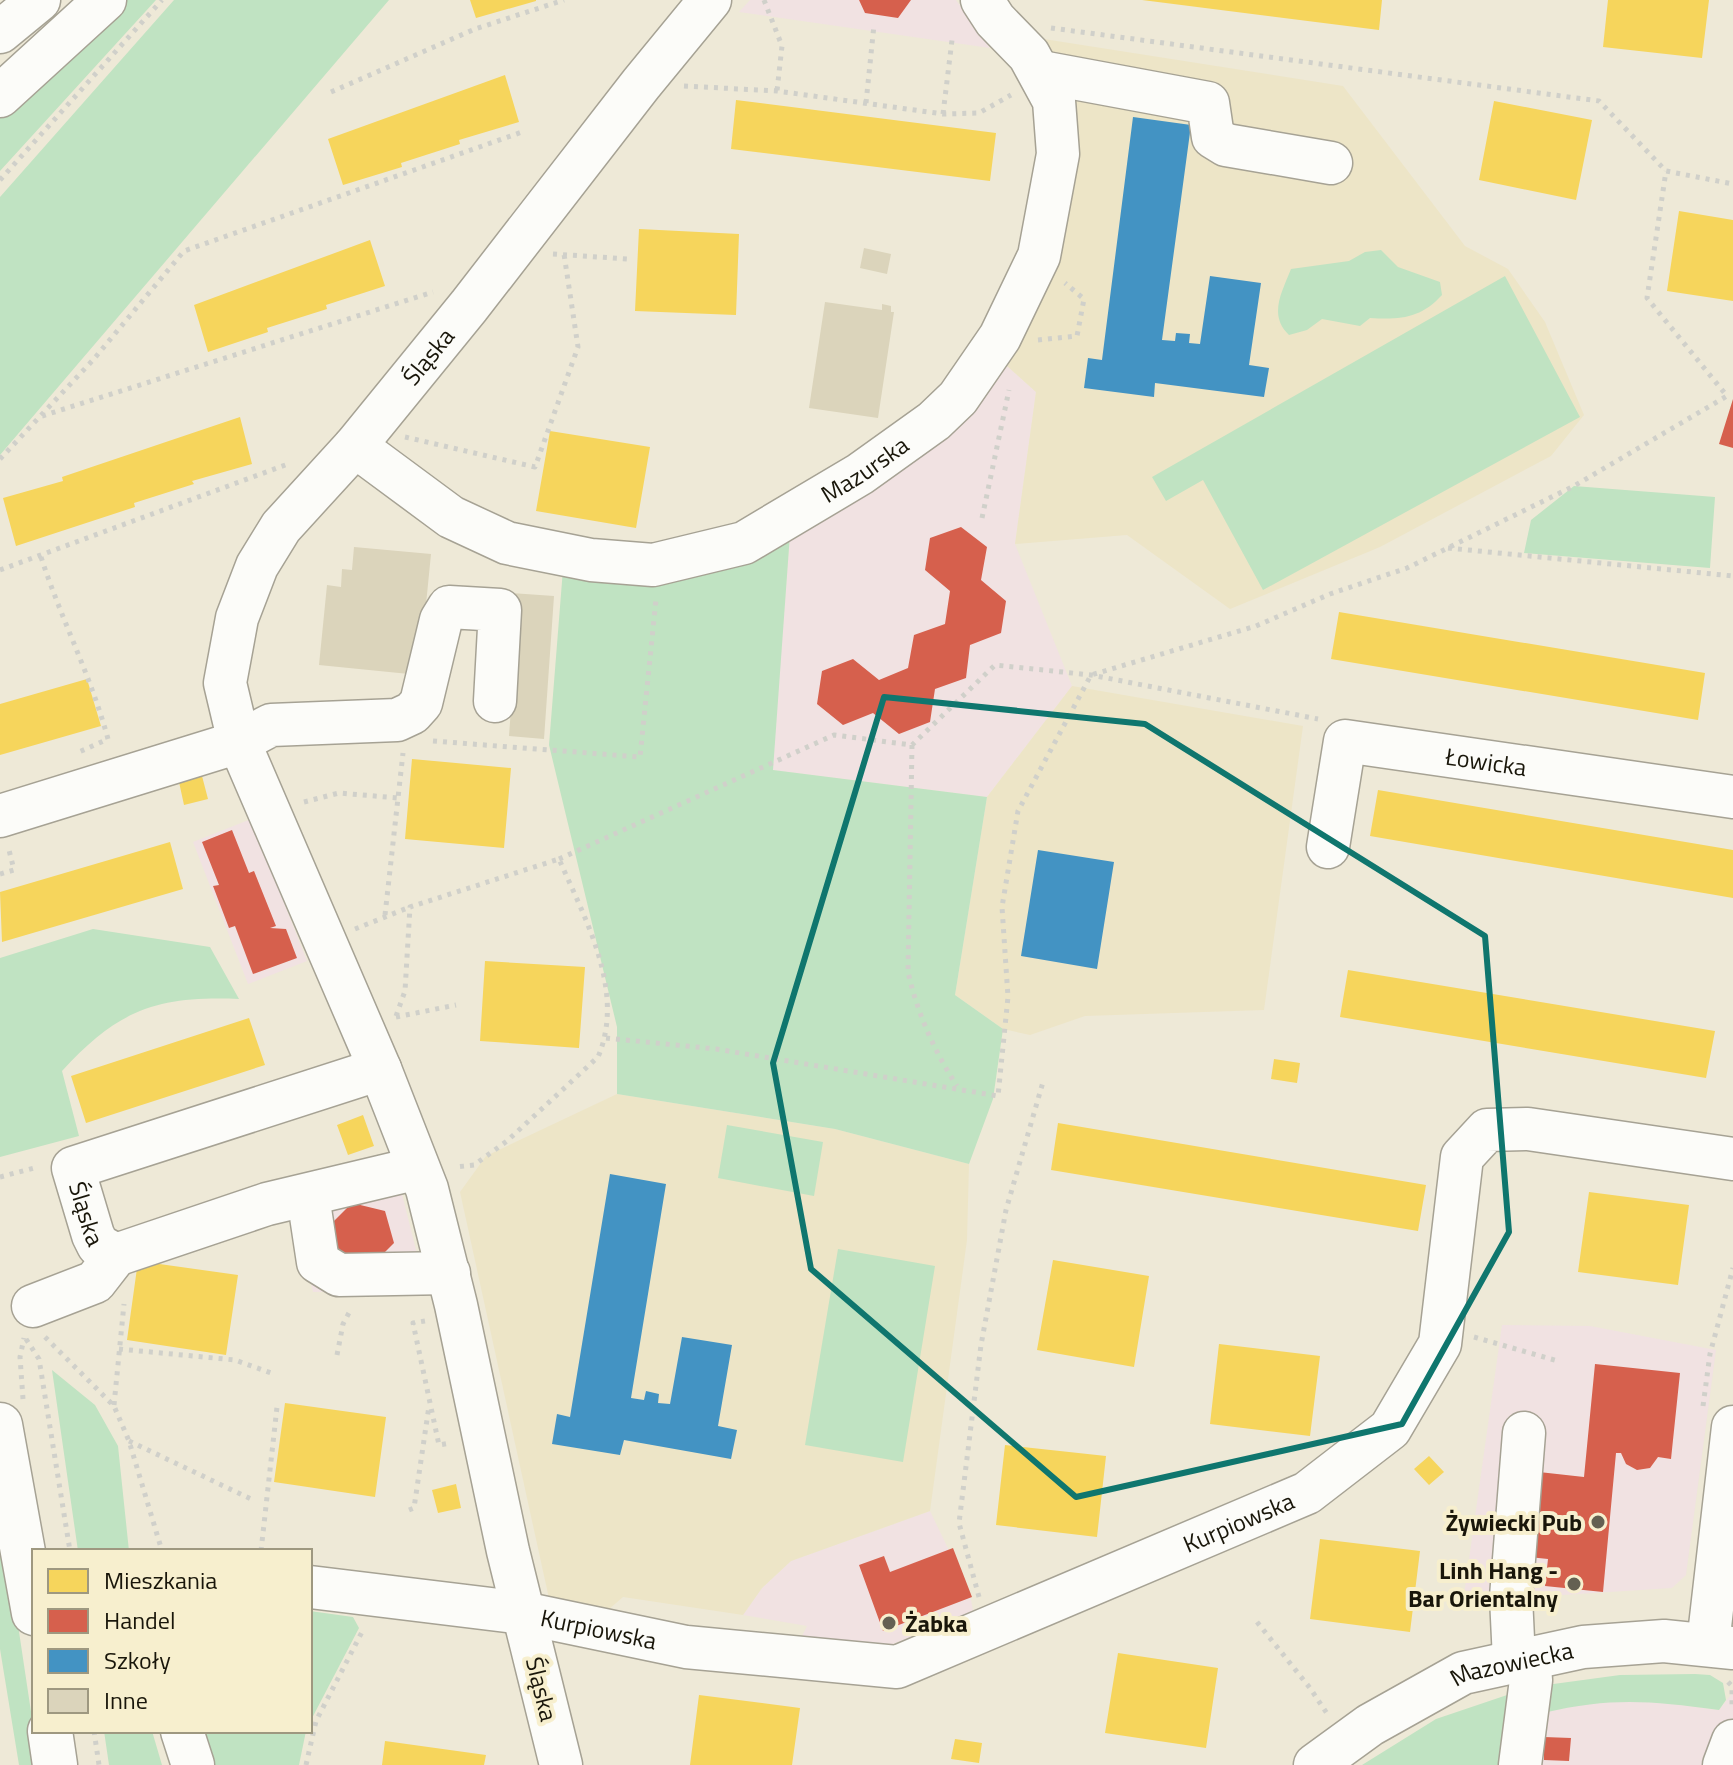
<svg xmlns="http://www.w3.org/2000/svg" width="1733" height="1765" font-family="'Titillium Web',sans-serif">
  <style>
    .commercial { fill: #f1e2e2 }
    .built { fill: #ede5c7 }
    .green { fill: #c0e3c2 }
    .homes { fill: #f6d55c }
    .shops { fill: #d6604d }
    .schools { fill: #4393c3 }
    .building { fill: #dbd4bb }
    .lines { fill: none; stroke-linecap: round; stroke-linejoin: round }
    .minor-casing { stroke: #a6a294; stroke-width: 45 }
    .major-casing { stroke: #a6a294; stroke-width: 47 }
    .path { stroke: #d0d0ca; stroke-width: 5; stroke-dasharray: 4 6; stroke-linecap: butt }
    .minor { stroke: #fcfcf9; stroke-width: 42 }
    .major { stroke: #fcfcf9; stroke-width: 44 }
    .marked { fill: none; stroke: #0f766e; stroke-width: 6; stroke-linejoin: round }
    .poi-dot { fill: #646052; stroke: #f7efce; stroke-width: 3 }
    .labels { text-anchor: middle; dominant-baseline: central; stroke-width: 8; stroke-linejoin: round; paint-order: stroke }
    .street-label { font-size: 24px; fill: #19160a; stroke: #f7efce }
    .poi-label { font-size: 24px; font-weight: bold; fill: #19160a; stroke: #f7efce; text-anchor: end }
  </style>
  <rect width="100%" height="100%" fill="#eee9d7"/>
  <path class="commercial" d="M750,0H956L990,48L739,12Z
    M1007,366L1036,392L1015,544L1072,686L987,797L772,770L790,534L900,461L988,393Z
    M251,819L307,961L248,984L193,842Z
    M400,1186L426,1290L313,1292L295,1215Z
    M1502,1325L1590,1326L1716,1350L1686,1575L1672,1588L1547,1596L1462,1609Z
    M930,1511L970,1594L973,1611L893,1644L867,1649L800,1640L807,1626L743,1615L762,1588L791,1561Z
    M1733,1692V1765H1408L1506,1721L1592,1702L1634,1699L1719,1710Z"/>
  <path class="built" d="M1031,37L1343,86L1465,246L1508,269L1545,322L1584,415L1551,456L1380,547L1230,609L1127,535L1015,544L1036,392L1007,366L1056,262L1078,143L1077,124L1067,89Z
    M1072,686L1303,726L1264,1010L1085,1016L1030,1035L1003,1029L955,995L987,797Z
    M617,1094L835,1129L969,1164L967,1240L930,1511L791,1561L762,1588L743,1615L623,1597L608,1610L550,1603L460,1192L486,1156Z"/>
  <path class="green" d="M116,0H156L0,171V108Z
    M174,0H389L0,455V197Z
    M1381,250L1398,267L1440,282L1442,295C1421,318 1401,320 1370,318L1360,326L1322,319L1307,330L1289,335C1268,315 1282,292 1291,269L1349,261L1365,252Z
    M1505,276L1580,417L1263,590L1203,480L1166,501L1152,477Z
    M1574,486L1715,497L1710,568L1524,553L1531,520Z
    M790,534L773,770L987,797L955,995L1003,1029L993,1099L969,1164L835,1129L617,1094V1027L549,745L563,569Z
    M93,929L210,947L239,999C157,996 119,1009 62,1071L79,1136L0,1157V958Z
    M727,1125L823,1142L814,1196L718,1178Z
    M838,1249L935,1266L903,1462L805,1445Z
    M52,1370L95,1405L118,1446L129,1551H78Z
    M0,1505L39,1765H19L0,1649Z
    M310,1611L353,1617L359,1628L310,1722Z
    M1695,1674L1710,1675L1723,1683L1726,1700L1719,1710C1648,1701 1614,1697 1543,1713L1546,1685L1620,1675Z
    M1513,1693L1515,1765H1362L1436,1719Z
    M104,1731H152L162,1765H109Z
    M203,1731H306L299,1765H214Z"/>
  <path class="homes" d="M470,0H536V1L476,18Z
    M1142,0H1382L1379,30Z
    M1608,0H1709L1702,58L1603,47Z
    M505,75L519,122L459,140L460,144L401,163L402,167L343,185L328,139Z
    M736,100L996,133L990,181L731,149Z
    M1494,101L1592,120L1576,200L1479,180Z
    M1679,211L1733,220V301L1667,291Z
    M639,229L739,234L736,315L635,311Z
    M370,240L385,286L326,305L327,309L267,328L268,332L208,352L194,305Z
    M240,417L252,464L192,481L194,484L134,503L135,507L16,546L3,498L63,481L62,477Z
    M550,431L650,447L636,528L536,511Z
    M1339,612L1705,673L1698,720L1331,659Z
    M87,679L101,726L0,755V704Z
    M412,759L511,768L504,848L405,839Z
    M202,776L208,799L184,805L179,782Z
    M1378,790L1733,850V898L1370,836Z
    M170,842L183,889L2,942L0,892Z
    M485,961L585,967L579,1048L480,1041Z
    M1348,970L1715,1031L1706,1078L1340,1017Z
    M249,1018L265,1065L86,1123L71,1076Z
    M1274,1059L1300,1063L1297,1083L1271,1079Z
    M363,1115L374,1146L348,1155L337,1125Z
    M1058,1123L1426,1185L1418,1231L1051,1170Z
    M1589,1192L1689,1205L1678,1285L1578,1272Z
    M1053,1260L1149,1276L1134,1367L1037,1350Z
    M138,1261L238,1275L226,1355L127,1340Z
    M1219,1344L1320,1356L1310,1436L1210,1424Z
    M285,1403L386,1417L375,1497L274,1482Z
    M1005,1445L1106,1456L1097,1537L996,1525Z
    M1429,1456L1444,1472L1429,1485L1414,1469Z
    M456,1484L461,1508L438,1513L432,1490Z
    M1320,1539L1420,1551L1410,1632L1310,1619Z
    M1118,1653L1218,1668L1206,1748L1105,1733Z
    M699,1695L800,1708L792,1765H690Z
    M955,1739L982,1743L979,1763L951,1759Z
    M385,1741L486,1755L484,1765H382Z"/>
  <path class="shops" d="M859,0H911L898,18L865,13Z
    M1733,399V448L1719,444Z
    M961,527L987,547L981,580L1006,601L1001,633L970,645L966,678L935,689L930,722L899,734L873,713L843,725L817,704L822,671L853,659L879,680L908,668L914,635L945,624L950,591L925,570L930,538Z
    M232,830L249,873L254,871L276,926L270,928L286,929L297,958L253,974L235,926L229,928L213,886L219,885L202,842Z
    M352,1203L385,1211L394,1243L370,1267L338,1259L328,1227Z
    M1595,1364L1680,1373L1671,1459L1658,1457L1650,1468L1637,1470L1626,1464L1621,1453H1616L1603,1592L1545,1586L1548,1559L1520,1556L1530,1471L1584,1477Z
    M953,1548L972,1597L883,1631L859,1565L884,1556L890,1572Z
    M1544,1737L1571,1738L1569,1761L1544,1760Z"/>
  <path class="schools" d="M1133,117L1191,125L1162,340L1175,341L1176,333L1190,334L1189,343L1200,344L1210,276L1261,283L1249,365L1269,368L1264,397L1155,383L1154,397L1084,388L1088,358L1102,360Z
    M1038,850L1114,862L1097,969L1021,956Z
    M610,1174L666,1184L631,1398L644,1400L646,1391L659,1394L658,1403L670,1404L682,1337L732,1345L718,1426L737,1430L731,1459L624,1440L620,1455L552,1444L557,1414L570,1417Z"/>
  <path class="building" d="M864,248L891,254L887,274L860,268Z
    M825,302L882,310V304L891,306V312H894L878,418L809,408Z
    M354,547L431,554L419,675L319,665L327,585L341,587L342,569L352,570Z
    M511,593L554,596L544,739L509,736L516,639Z"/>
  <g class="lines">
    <g class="minor-casing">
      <g id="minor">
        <path d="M0,32L39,0"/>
        <path d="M1041,72L1208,103L1213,137L1226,145L1331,163"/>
        <path d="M0,96L105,0"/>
        <path id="s1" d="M355,446L451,517L507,543L591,560L653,565L744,543L860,474L934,421L958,398L1000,337L1039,256L1058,154L1054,101L1029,55L995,20L982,0"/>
        <path d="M0,816L239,742L271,725L397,720L412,713L421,703L441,620L449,607L500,610L495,701"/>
        <path id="s2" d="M1328,847L1345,741L1733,797"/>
        <path id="s3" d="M380,1069L73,1168L93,1235L98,1245L116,1255L267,1204L418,1168"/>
        <path d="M308,1196L318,1262L339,1275L449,1273"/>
        <path d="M33,1306L95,1282L116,1255"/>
        <path id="s4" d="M310,1587L523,1613L686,1647L897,1667L1307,1493L1390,1429L1440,1344L1462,1157L1487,1130L1528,1129L1733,1159"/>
        <path d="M1708,1644L1733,1427"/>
        <path d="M1514,1660L1511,1597L1524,1433"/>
        <path d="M182,1731L193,1765"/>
        <path id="s5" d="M561,1765L508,1551L456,1305L427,1189L380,1069L239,742L225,683L237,618L257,566L281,527L355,446L469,306L641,84L710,0"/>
        <path id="s6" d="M1315,1765L1370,1725L1463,1673L1583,1647L1664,1641L1733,1648"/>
        <path d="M1520,1765L1531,1680L1529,1657"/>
        <path d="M1724,1765L1733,1741"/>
      </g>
    </g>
    <g class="major-casing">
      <path id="major" d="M0,1425L34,1613
        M50,1731L55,1765"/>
    </g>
    <path class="path" d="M764,0L782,46L777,91
      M1051,28L1599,101L1666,171L1733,184
      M684,86L777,91L943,114L979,113L1011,95
      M331,92L475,29L564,0
      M866,103L874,25
      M943,114L952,40
      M0,180L162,0
      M553,254L628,259
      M1038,340L1077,336L1084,299L1065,283
      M42,416L433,292
      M405,437L535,467L578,347L564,254
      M0,459L93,360L184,251L522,132
      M982,518L1009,390
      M1448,548L1733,576
      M41,557C61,619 91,676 108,739L79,752
      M0,570L288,464
      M433,741L640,757L656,599
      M912,745L908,972C917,1012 934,1051 957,1086
      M304,802L339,793L398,798
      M559,859L834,735L912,745L995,665L1091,675L1318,719
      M0,874L14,870L9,850
      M385,915L403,753
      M355,929L410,907
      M396,1016L405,991L410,907L559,859C585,919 626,991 598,1057L507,1141L474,1165L456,1167
      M396,1017L456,1005
      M606,1038L716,1049L998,1096L1008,997L1002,907L1018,811L1091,675L1256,626L1330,594L1407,568L1574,486L1727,396L1647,298L1666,171
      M0,1177L38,1167
      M425,1321L413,1323L439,1445L451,1443
      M45,1337L114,1406L129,1441L162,1551
      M1474,1337L1558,1361
      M26,1339L39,1359L70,1551
      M119,1349L235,1360L274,1374
      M337,1355L343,1324L351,1309
      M23,1399L20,1357L24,1338
      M114,1405L124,1304
      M1703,1406L1710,1354L1733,1268
      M129,1441L251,1499
      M409,1510L414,1508L429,1406
      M261,1551L277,1407
      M979,1597L959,1523L981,1345L1006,1210L1043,1082
      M1257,1622L1310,1688L1328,1715
      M1728,1682L1732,1686V1707
      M94,1731L99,1765
      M306,1765L316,1721L363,1630"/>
    <use href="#minor" class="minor"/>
    <use href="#major" class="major"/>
  </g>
  <path class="marked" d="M884,697L1145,724L1485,936L1509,1232L1402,1424L1076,1497L811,1269L773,1063Z"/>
  <g class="poi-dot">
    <circle cx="1598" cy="1522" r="8"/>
    <circle cx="1574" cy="1584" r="8"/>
    <circle cx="889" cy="1623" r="8"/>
  </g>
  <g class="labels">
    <g class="street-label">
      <text stroke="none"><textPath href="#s5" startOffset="1530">Śląska</textPath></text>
      <text stroke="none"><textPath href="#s1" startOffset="564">Mazurska</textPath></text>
      <text stroke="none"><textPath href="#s2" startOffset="250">Łowicka</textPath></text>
      <text stroke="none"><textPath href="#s3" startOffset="370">Śląska</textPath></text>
      <text stroke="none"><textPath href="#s4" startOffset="964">Kurpiowska</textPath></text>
      <text stroke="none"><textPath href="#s4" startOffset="292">Kurpiowska</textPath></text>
      <text stroke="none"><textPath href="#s6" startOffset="224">Mazowiecka</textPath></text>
      <text transform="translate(542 1689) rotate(76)">Śląska</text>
    </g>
    <g class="poi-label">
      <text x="1582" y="1522">Żywiecki Pub</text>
      <text x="1558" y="1570">Linh Hang -<tspan x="1558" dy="28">Bar Orientalny</tspan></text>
      <text x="905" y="1623" text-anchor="start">Żabka</text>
    </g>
  </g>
  <rect x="32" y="1549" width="280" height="184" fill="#f7efce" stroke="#9e9880" stroke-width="2"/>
  <rect x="48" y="1569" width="40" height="24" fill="#f6d55c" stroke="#9e9880" stroke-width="2"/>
  <text x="104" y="1589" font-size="24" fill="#19160a">Mieszkania</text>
  <rect x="48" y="1609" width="40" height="24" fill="#d6604d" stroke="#9e9880" stroke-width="2"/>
  <text x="104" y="1629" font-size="24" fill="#19160a">Handel</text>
  <rect x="48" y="1649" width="40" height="24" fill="#4393c3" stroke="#9e9880" stroke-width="2"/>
  <text x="104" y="1669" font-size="24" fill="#19160a">Szkoły</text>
  <rect x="48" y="1689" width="40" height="24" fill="#dbd4bb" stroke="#9e9880" stroke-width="2"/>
  <text x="104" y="1709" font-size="24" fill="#19160a">Inne</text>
</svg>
